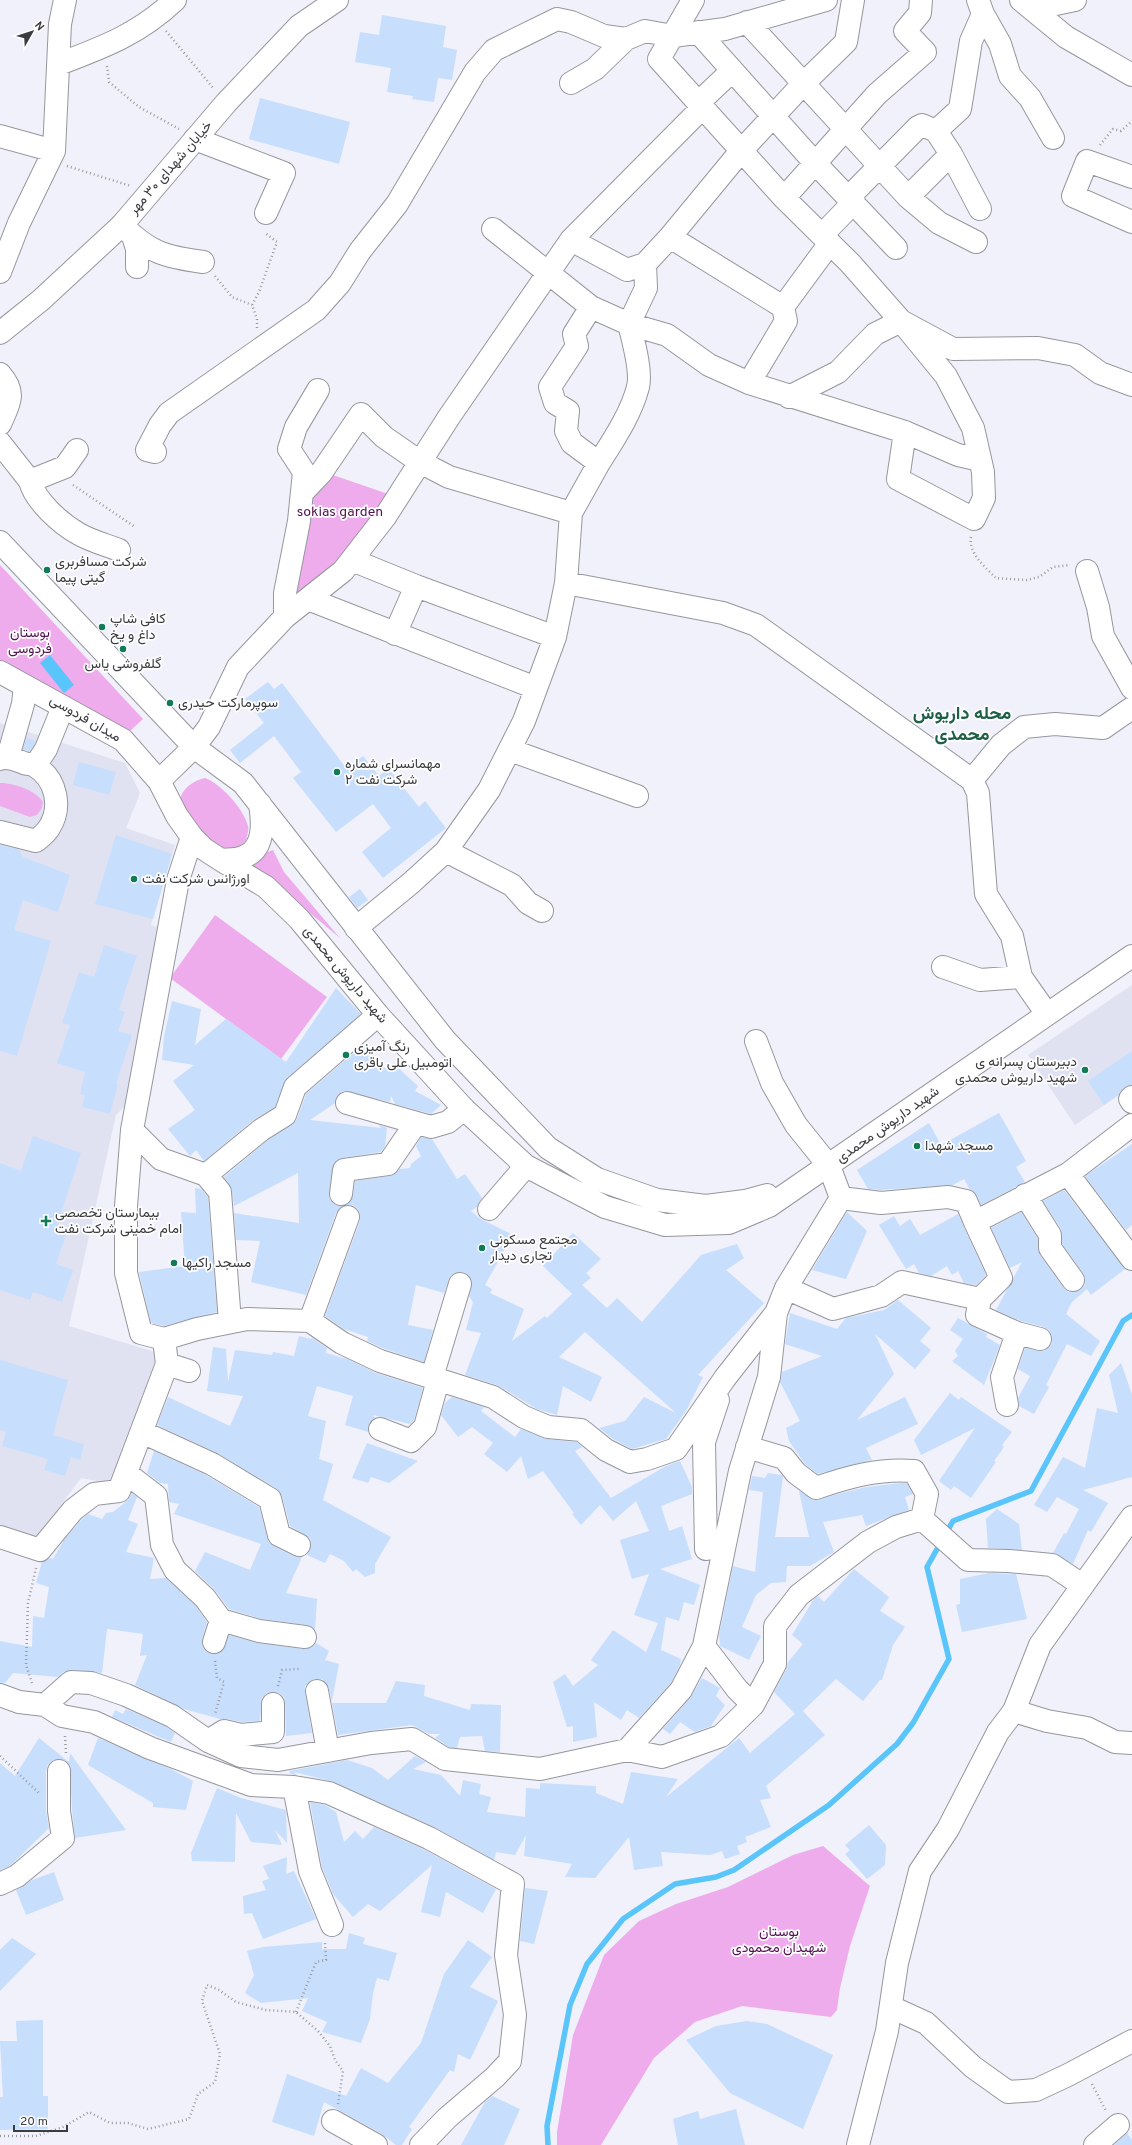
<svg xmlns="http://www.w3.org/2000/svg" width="1132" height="2145" font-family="Overpass,Vazirmatn,sans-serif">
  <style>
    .built { fill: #e0e2f2 }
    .green { fill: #efaced }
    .water { fill: #59c5fb }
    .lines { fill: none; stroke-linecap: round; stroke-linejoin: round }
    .stream { stroke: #59c5fb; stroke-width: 5.5 }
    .building { fill: #c7defd }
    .minor-casing { stroke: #96979e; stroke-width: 24 }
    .major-casing { stroke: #96979e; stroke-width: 24 }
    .path { stroke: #9a9ba2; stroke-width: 2.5; stroke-dasharray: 1 3; stroke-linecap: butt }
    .minor { stroke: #fff; stroke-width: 22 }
    .major { stroke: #fff; stroke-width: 22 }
    .poi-dot { fill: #107b56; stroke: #fff; stroke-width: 1.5 }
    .labels { text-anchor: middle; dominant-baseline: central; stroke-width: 3.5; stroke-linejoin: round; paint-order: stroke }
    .street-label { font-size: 14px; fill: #3b3c3f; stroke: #fff }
    .park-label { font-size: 14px; fill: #521253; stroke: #fff }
    .poi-label { font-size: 14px; fill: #3b3c3f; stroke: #fff; text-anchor: start }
    .district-label { font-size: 18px; font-weight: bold; fill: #1e6045; stroke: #fff }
  </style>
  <rect width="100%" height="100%" fill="#f0f1fa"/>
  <path class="built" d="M0,723L125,763L140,793L126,828L175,845L151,925L166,930L130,1101L116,1115L69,1326L158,1353L112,1479L102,1482L81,1478L33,1542L0,1530Z
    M1132,985V1086L1075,1125L1028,1055Z"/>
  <path class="green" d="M327,473L394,496L340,567L291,605L307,502Z
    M0,565L143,719L129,732L0,660Z
    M205,778C220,783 244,809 248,826C249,831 247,836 246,841L237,849L218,850C208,841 184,815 181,803C178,790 195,780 205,778Z
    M0,783C13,783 36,790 43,802L42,808L37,815L30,817L0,806Z
    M273,850L284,872L340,938L293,899L250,870C255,860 262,853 273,850Z
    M215,915L327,997L281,1059L170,978Z
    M823,1846L870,1886L850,1946L840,1988L837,2010L831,2017L742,2006L695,2022L654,2058L601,2145H557V2132L573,2035L604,1955L639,1921L676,1904L728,1887L793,1855Z"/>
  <path class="water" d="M50,655L74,685L64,693L40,663Z"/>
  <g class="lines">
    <path class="stream" d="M945,1535L953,1521L1031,1491L1123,1321L1132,1315
      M548,2145L547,2126L570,2005L587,1964L623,1919L675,1884L716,1877L734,1870L829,1805L897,1744L913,1723L949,1659L927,1567L941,1542"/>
  </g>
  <path class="building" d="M382,15L446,26L443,47L457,50L452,80L438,78L434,102L412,99L413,96L387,92L391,68L355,62L360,32L379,35Z
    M260,98L350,122L339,164L249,139Z
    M268,682L274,689L282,683L346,768L363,756L379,776L388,768L419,807L425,801L446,828L383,878L362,852L391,828L373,804L336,832L293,778L301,772L274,736L240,763L230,750L264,723L245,699Z
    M26,738L36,741L30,751L23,749Z
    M79,762L116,772L109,795L73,785Z
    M116,835L172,854L153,919L95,904Z
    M0,845L18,849L23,857L70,875L58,912L23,900L14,930L51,941L17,1056L0,1051Z
    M360,889L368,900L357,908L349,897Z
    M104,945L137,956L119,1010L125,1012L118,1031L132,1035L116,1084H118L110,1114L82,1107L85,1095L80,1094L85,1072L57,1063L70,1025L62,1023L79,972L94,977Z
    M336,988L361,1014L287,1078L275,1107L253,1120L204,1161L196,1150L190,1156L168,1129L195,1110L173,1081L194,1065L162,1060L164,1036L172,1001L201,1009L195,1045L226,1019L286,1062Z
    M364,1044L386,1069L395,1065L418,1086L415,1091L441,1105L431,1114L395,1104L391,1096L390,1102L344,1091L338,1094L335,1103L310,1120L381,1128L379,1125L387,1128L385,1146L381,1152L342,1158L333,1164L329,1198L334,1204L343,1206L336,1213L306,1295L251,1282L260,1241L236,1240L234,1213L299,1223L298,1173L234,1206L232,1191L224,1177L268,1140L292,1125L297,1119L306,1094Z
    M1132,1051V1085L1123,1088L1118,1095L1104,1105L1088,1081Z
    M999,1113L1026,1161L1016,1167L1025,1182L981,1205L977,1196L970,1190L964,1179L953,1185L881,1190L868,1189L857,1170L929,1123L941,1145Z
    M33,1136L81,1153L57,1225L68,1229L56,1264L73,1270L62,1302L33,1292L30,1300L0,1290V1163L21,1171Z
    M421,1137L432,1139L457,1179L465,1174L482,1198L477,1207L471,1211L481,1219L513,1235L485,1285L492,1289L490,1293L524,1309L512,1341L545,1316L547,1318L572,1294L543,1266L573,1233L601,1259L586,1273L591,1278L582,1285L607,1308L617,1298L642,1322L701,1255L737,1244L744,1258L726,1270L764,1303L698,1375L703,1377L686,1411L666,1439L632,1449L613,1439L599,1428L625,1421L644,1397L676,1413L585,1332L559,1357L602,1377L591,1402L563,1386L557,1415L537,1409L497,1385L465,1375L481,1333L466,1330L473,1302L469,1296L472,1281L464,1272H458L451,1275L444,1293L416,1285L408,1325L433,1330L424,1362L385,1349L367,1341L368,1337L344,1329L325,1316L360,1221L358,1209L353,1205H347L353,1196L355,1181L390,1176L400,1169L410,1168L411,1164L421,1156L416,1146Z
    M1132,1144V1225L1126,1230L1085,1176Z
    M195,1188L201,1189L208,1197L217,1312L164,1326L151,1323L139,1272L185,1266L181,1212L196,1213Z
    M1064,1190L1125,1269L1091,1295L1087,1289L1072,1302L1066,1314L1100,1341L1091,1356L1067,1344L1046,1385L1049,1387L1034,1414L1019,1406L1018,1398L1030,1376L1018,1369L1025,1348L1044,1351L1052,1343V1336L1049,1330L1044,1327L1021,1321L996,1310L1022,1262L1010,1268L991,1228L1021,1212L1038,1239L1040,1255L1063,1287L1068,1292L1080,1290L1085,1285L1083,1273L1062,1244L1061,1229L1043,1201Z
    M847,1212L867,1231L846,1279L812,1270Z
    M958,1214L986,1275L976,1285L964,1283L958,1271L952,1275L947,1266L931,1276L919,1273L914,1264L906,1269L879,1225L894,1216L900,1226L910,1219L920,1235Z
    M898,1300L931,1328L920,1341L931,1350L915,1369L875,1334L894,1374L857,1420L905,1397L918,1424L866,1448L872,1460L818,1474L805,1464L789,1441L786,1428L800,1421L780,1382L782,1372L822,1356L785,1344L790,1313L837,1329L846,1318L884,1310Z
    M958,1318L987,1334L986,1337L1000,1345L984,1385L952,1361L958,1356L955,1351L963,1339L950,1330Z
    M299,1336L311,1339L312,1338L327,1348L326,1353L347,1359L376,1373L423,1388L414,1420L410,1424L373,1415L375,1418L369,1424L368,1432L345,1425L353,1396L317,1386L308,1416L326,1421L319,1459L333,1464L323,1500L391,1537L375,1564V1573L365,1577L356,1569L353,1572L344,1561L330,1554L325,1563L307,1555L311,1545L310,1538L290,1526L282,1496L276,1488L217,1453L157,1425L168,1397L230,1426L243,1396L207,1391L213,1347L226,1349L228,1382L235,1350L272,1355L273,1352L294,1356Z
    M0,1360L68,1380L53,1435L84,1444L80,1460L71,1457L65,1476L44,1470L48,1459L2,1446L6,1432L0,1430Z
    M1121,1363L1132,1394V1477L1083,1490L1108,1503L1091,1532L1088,1530L1073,1564L1053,1553L1064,1533L1066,1534L1079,1509L1057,1497L1047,1512L1034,1505L1063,1457L1085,1468L1097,1408L1118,1413L1109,1375Z
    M950,1393L959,1400L961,1397L1012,1432L1002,1445L1004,1447L994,1461L996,1462L971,1498L954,1486L951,1490L939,1481L975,1428L921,1455L914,1440Z
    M452,1397L484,1407L481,1411L515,1437L521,1429L547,1439L576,1442L582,1447L575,1451L611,1498L666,1466L680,1461L692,1487V1494L661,1506L669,1531L682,1526L692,1559L660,1569L700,1585L694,1605L684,1602L679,1621L666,1617L661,1650L681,1659L680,1665L671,1683L639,1718L627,1710L621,1720L594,1702L597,1737L573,1742V1726L567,1727L553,1682L565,1674L573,1686L598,1665L591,1660L613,1630L646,1652L658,1623L634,1615L649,1574L632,1579L620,1540L649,1531L636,1501L613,1521L600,1505L581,1525L572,1514L574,1513L543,1471L528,1479L521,1456L507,1472L484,1454L493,1443L472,1427L458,1437L441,1415L445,1403Z
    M367,1443L418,1461L389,1483L371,1477L368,1483L352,1478Z
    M154,1451L206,1475L259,1507L269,1543L293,1556L302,1557L286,1593L317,1599L315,1630L307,1625L262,1619L229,1609L214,1589L195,1571L205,1552L250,1570L261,1544L174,1514L179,1504L169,1502L168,1484L160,1483L147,1473Z
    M768,1473L782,1475L783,1477L775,1537H809L799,1491L814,1500L866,1487L901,1483H907L913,1494L905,1497L909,1510L866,1526L862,1515L823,1522L834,1552L810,1566H787L786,1582L771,1583L756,1595L742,1627L761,1636L749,1660L720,1646L719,1635L733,1566L755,1572L763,1492L749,1490L752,1476L765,1478Z
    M132,1493L137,1497L128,1520L138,1524L126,1552L154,1558L150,1579L166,1578L196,1606L207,1622L202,1639V1645L205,1651L211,1654L222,1651L229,1635L257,1643L303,1649L310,1648L316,1643L329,1651L325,1660L339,1664L332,1701L329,1688L322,1679H314L305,1686V1693L312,1733L286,1736L285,1704L284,1697L279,1693H267L262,1697L260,1721L242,1722L227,1719H220L184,1709L135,1685L147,1655L140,1656L143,1634L107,1629L102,1673L72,1670L63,1672L58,1677L13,1673L5,1683H0V1641L32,1647L33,1616L44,1618L49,1587L36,1583L42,1562L50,1558L53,1559L64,1540L82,1519L88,1514L102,1519L106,1513L113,1512L127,1501Z
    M997,1509L1019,1524L1022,1550L988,1548L986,1519Z
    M854,1569L889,1597L880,1611L905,1627L893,1645L882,1680H880L863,1701L836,1679L803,1711L825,1735L766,1786L771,1798L760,1800L771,1827L745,1837L747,1842L737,1846L740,1854L725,1859L722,1851L710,1855L661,1852L663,1866L634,1870L629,1837L595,1878L565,1877L572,1864L524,1856L526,1835L515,1855L496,1852L494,1860L434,1827L334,1782L294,1772L297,1775L291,1774L289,1771L347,1760L372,1768L388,1780L415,1756L426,1762L413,1769L441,1775L460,1796L463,1780L481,1784L479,1794L491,1797L487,1812L525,1817L526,1788L540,1789V1783L596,1786V1793L623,1804L631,1772L678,1779L666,1797L739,1738L750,1753L795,1714L774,1692L786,1670L788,1662L803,1644L792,1635L814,1599L818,1596L824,1602Z
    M989,1573L1016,1574L1027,1619L962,1632L956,1605L960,1604V1579Z
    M702,1678L720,1688L716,1696L725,1705L711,1726L695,1732L680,1722L670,1734L663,1729L690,1698Z
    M396,1681L425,1685L424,1696L470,1710L471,1704L501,1705L500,1752L485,1751L482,1736L460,1737L457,1748L449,1747L435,1738L440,1734H429L412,1725L338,1735L332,1703H386Z
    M126,1709L165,1726L175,1733L171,1742L112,1717L115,1710L123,1714Z
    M39,1738L69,1762L70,1753L126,1830L75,1838L72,1810L70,1765L65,1760H53L48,1764L46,1771V1811L49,1828L10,1866L0,1870V1763L15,1776Z
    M98,1738L171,1769L193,1781L186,1810L153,1807V1803L88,1765Z
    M217,1788L241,1798L286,1810L287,1843L275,1830L282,1845L251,1842L236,1813L235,1862L192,1861L191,1853Z
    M310,1802L325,1805L336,1812L344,1842L355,1831L363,1839L374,1827L423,1849L496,1889L483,1913L446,1892L440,1917L421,1912L432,1865L380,1911L368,1904L353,1917L333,1894L322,1867Z
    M869,1825L886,1845L885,1865L867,1879L845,1854L850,1850L845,1845Z
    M287,1857L286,1874L294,1871L316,1919L263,1939L252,1913L244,1914L243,1896L266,1890L262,1881L269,1879L263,1866Z
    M54,1872L64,1900L26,1915L16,1890L32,1880Z
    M525,1888L548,1891L534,1944L520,1941Z
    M349,1933L365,1938L363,1944L397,1953L389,1981L377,1978L373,1993L370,2019L361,2043L322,2032L327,2022L302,2011L308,1998L261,2003L245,1993L254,1975L247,1951L263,1947L322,1942V1949H346Z
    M12,1938L36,1954L0,1991V1950Z
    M468,1940L492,1957L470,1987L498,2001L470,2060L458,2054L454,2072L450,2070L409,2127L412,2129L402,2145H396L382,2134L324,2102L314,2136L272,2122L287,2074L346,2096L361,2068L388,2083L421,2043L444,1974Z
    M43,2020V2096H48V2129L0,2130V2097H3L0,2041H17L16,2021Z
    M747,2021L767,2024L833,2055L803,2129L730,2093L686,2040L716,2026Z
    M492,2096L520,2109L504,2145H461L485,2102Z
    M736,2109L745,2145H678L673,2119L698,2111L700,2119Z
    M1127,2133L1132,2140V2145H1114Z"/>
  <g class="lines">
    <g class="minor-casing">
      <path id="minor" d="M693,0L659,59L784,198L850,263L901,321L946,376L973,428L983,472L984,498L974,519L898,479L905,432L958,455L980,460
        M1021,0L1066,37L1132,75
        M1037,12L1051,5L1075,0
        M983,14L1000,44L1010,76L1030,98L1053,138
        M747,22L908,197L939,223L976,242
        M698,32L815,163L896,248
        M59,64C104,47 139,34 175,0
        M571,83L595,69L626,39
        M698,103L732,71
        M0,136L54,151
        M195,139L284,173L266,213
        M951,154L980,209
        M1132,177L1087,161L1073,196L1132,222
        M849,197L918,127L922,125L936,131
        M908,197L951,154L936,131L960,109L971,41L983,14L978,0
        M784,198L877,94L925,52L905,31L920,13L921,0
        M122,225C149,253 166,257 203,262
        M493,229L591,307L629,324L667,335L709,365L749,383L905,432
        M822,235L854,202
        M133,236L137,249V267
        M670,237L741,151L803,84L846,42L853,0
        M571,240L627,270L645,264
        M0,272L19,223L54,151L60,24L65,0
        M0,374C17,393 9,404 0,424
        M749,383L786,321L783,307L830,243
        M789,397L838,372L875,334L901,321L953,349L1038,348L1075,355L1100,373L1132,385
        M0,443L30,481
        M77,450L65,467L30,481C35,501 61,524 79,534C91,541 106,545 119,550
        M155,452L147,450L160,425L169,413L316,310L340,283L360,251L397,204L475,72L494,50L557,19L571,22L604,36L626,39L645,31L673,36L725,29L826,0
        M599,463C614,439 631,414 638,387C642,371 633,340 629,324L646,288L645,264L670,237L783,307
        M302,493L321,473L361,414L384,437L420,462L449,477L571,513L566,583L723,613L756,625L972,780L978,793L986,894L1012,936L1021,977L1047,1014
        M571,513L599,463L572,443L566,431L568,411L555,403L550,387L577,346L574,334L591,307
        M352,560L416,586L555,637
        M1087,571L1098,607L1103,636L1132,688
        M308,599L536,688
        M285,617V593L299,521L304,472L289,449L296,427L318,390
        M395,634L416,586
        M194,747L209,727L238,667L285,617L343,571L385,517L449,417L571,240L702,108
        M510,750L637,796
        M8,757L23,704L25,686
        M0,759C8,756 16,760 24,763C27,764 32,764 35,766C57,779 62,808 49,828C46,833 41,837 36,841L0,832
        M35,766L46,749L63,707
        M972,780L1001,745L1024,727L1055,724L1103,728L1132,708
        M446,851L512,885L528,903L542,911
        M356,928L411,883L446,851L489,790L524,721L555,637L566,583
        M943,967L980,980L1021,977
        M756,1041L772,1083L796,1125L829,1166L841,1198L786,1288L776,1313L769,1377L740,1471L704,1646L737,1689L753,1705L775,1664V1626L799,1595L868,1542L896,1527L922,1519L968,1560L1009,1561L1052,1565L1082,1585
        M1132,1097L1130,1099L1132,1102
        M347,1103L431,1127L448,1122L464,1109
        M132,1130L161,1159L206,1175L220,1192L230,1322
        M1068,1174L1132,1259
        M206,1175L261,1130L285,1115L295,1087L378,1015
        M341,1194L344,1170L388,1164L416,1123
        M1025,1195L1050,1235V1248L1073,1280
        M841,1198L881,1203L948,1197L966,1201L975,1222L1068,1174L1132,1125
        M489,1209L526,1166
        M975,1222L1001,1278L980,1299
        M786,1288L833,1309L881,1296L902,1282L980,1299L977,1315L1017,1333L1040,1339
        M310,1321L348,1217
        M164,1339L197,1329L247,1319L310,1321L342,1343L380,1361L493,1397L524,1417L548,1427L581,1430L606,1450L630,1462L647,1459L676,1449L725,1378L776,1313
        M167,1364L189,1371
        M432,1377L460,1284
        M1007,1405L1002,1377L1017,1333
        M380,1429L411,1441L425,1427L438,1380
        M142,1432L212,1464L270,1499L279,1535L299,1545
        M747,1447L784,1458L796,1473L816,1488C848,1477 879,1468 914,1471L927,1494L922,1519
        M126,1473L156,1496L162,1545L175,1570L205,1598L221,1620L214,1642
        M0,1537L40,1550L73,1510L94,1494L119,1491L167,1364L164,1339L141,1333L126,1273V1206L132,1130L178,880L192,837
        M706,1549L704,1442L718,1400
        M221,1620L259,1631L305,1637
        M704,1646L681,1690L627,1750L662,1757L721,1736L753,1705
        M317,1691L328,1751
        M0,1695L19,1702L45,1705L71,1682L91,1683L126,1695L172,1716L208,1741L241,1756L278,1760L371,1743L412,1739L445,1759L540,1769L627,1750
        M45,1705L62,1716L94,1722L150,1748L251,1785L294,1787L329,1793L429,1838L513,1884L506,1955L515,2015L510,2061L495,2077L447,2118L421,2145
        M1014,1711L1047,1721L1087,1728L1115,1742L1132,1743
        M208,1741L224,1731L241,1735L273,1732V1704
        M294,1787L310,1871L332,1925
        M0,1884L17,1876L63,1838L59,1811V1771
        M891,2007L926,2023L973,2067L1008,2092L1036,2090L1068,2075L1132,2041
        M333,2121L376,2145
        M1095,2145L1118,2125"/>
    </g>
    <g class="major-casing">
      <path id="major" d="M0,333L41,300L122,225L226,103L299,26L337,0
        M0,542L194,747L243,783L445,1040L548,1148L597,1179L657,1200L706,1206L745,1201L767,1195
        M0,672L123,740L159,781L177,816L192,837L204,849L221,860L266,887L299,919L378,1015L464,1109L526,1166L605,1207L665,1225L729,1223L769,1206L1132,956
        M159,781L194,747
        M221,860C228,859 236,860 243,857C265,850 263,822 260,804
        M858,2145L887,2031L897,1963L920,1871L948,1829L998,1732L1014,1711L1040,1645L1132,1517"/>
    </g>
    <path class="path" d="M166,31L214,89
      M107,66L109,82L139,107L179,129
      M1100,145L1113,129L1121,131L1132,121
      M67,166L131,186
      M215,276L232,297L252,305
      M257,328V319L252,305L259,292L277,242L265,233
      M73,485L135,527
      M971,537C968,553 986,568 996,578L1027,580L1039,577L1053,567L1070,565
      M215,1661L217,1678L224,1682L215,1714
      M32,1683L26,1665L28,1603L36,1568
      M278,1686L282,1670L299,1669
      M65,1736L66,1753
      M0,1756L40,1794
      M296,2012L316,1962L326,1960L325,1942
      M1092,2084L1106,2111
      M0,2136H36L63,2127L89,2112L110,2123H128L148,2129L189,2119L198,2094L215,2082L220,2054L202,2001L207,1985L219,1990L236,2002L266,2010L296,2012L318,2031L330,2046L335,2060L343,2071L338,2104"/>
    <use href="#minor" class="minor"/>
    <use href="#major" class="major"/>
  </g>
  <g class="poi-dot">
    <circle cx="47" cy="570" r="4"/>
    <circle cx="102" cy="627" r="4"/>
    <circle cx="123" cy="649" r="4"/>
    <circle cx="170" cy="703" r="4"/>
    <circle cx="337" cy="772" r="4"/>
    <circle cx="134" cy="879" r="4"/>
    <circle cx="346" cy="1055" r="4"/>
    <circle cx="1085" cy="1070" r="4"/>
    <circle cx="917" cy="1146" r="4"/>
    <path d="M44 1215h4v4h4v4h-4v4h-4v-4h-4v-4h4z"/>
    <circle cx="482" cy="1248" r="4"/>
    <circle cx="174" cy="1263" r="4"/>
  </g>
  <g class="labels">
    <g class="street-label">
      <text transform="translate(171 168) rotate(-49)">خیابان شهدای ۳۰ مهر</text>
      <text transform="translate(85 719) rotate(30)">میدان فردوسی</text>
      <text transform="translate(345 975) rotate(50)">شهید داریوش محمدی</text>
      <text transform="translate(888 1125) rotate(-35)">شهید داریوش محمدی</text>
    </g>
    <g class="park-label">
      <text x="340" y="512">sokias garden</text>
      <text x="30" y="633">بوستان<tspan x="30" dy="16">فردوسی</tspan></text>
      <text x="779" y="1932">بوستان<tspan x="779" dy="16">شهیدان محمودی</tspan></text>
    </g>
    <g class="poi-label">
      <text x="55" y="562">شرکت مسافربری<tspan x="55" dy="16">گیتی پیما</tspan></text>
      <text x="110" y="619">کافی شاپ<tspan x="110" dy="16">داغ و یخ</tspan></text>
      <text x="123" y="664" text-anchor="middle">گلفروشی یاس</text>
      <text x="178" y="703">سوپرمارکت حیدری</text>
      <text x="345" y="764">مهمانسرای شماره<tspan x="345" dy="16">۲ شرکت نفت</tspan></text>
      <text x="142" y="879">اورژانس شرکت نفت</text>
      <text x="354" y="1047">رنگ آمیزی<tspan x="354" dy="16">اتومبیل علی باقری</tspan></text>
      <text x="1077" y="1062" text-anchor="end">دبیرستان پسرانه ی<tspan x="1077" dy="16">شهید داریوش محمدی</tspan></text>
      <text x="925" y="1146">مسجد شهدا</text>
      <text x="55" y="1213">بیمارستان تخصصی<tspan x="55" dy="16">امام خمینی شرکت نفت</tspan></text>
      <text x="490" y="1240">مجتمع مسکونی<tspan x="490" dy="16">تجاری دیدار</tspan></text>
      <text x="182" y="1263">مسجد راکیها</text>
    </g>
    <g class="district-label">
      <text x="962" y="714">محله داریوش<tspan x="962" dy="21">محمدی</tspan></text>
    </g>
  </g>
  <g transform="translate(32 32) rotate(51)" stroke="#ffffff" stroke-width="3" paint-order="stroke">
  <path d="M0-3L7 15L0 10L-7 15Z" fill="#3b3c3f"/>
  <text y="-6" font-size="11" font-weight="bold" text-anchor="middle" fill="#3b3c3f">N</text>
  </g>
  <path d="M14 2125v6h53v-6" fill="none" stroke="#3b3c3f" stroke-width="2"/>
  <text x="20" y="2125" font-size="12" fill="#3b3c3f" stroke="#ffffff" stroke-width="3" paint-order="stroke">20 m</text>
</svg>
